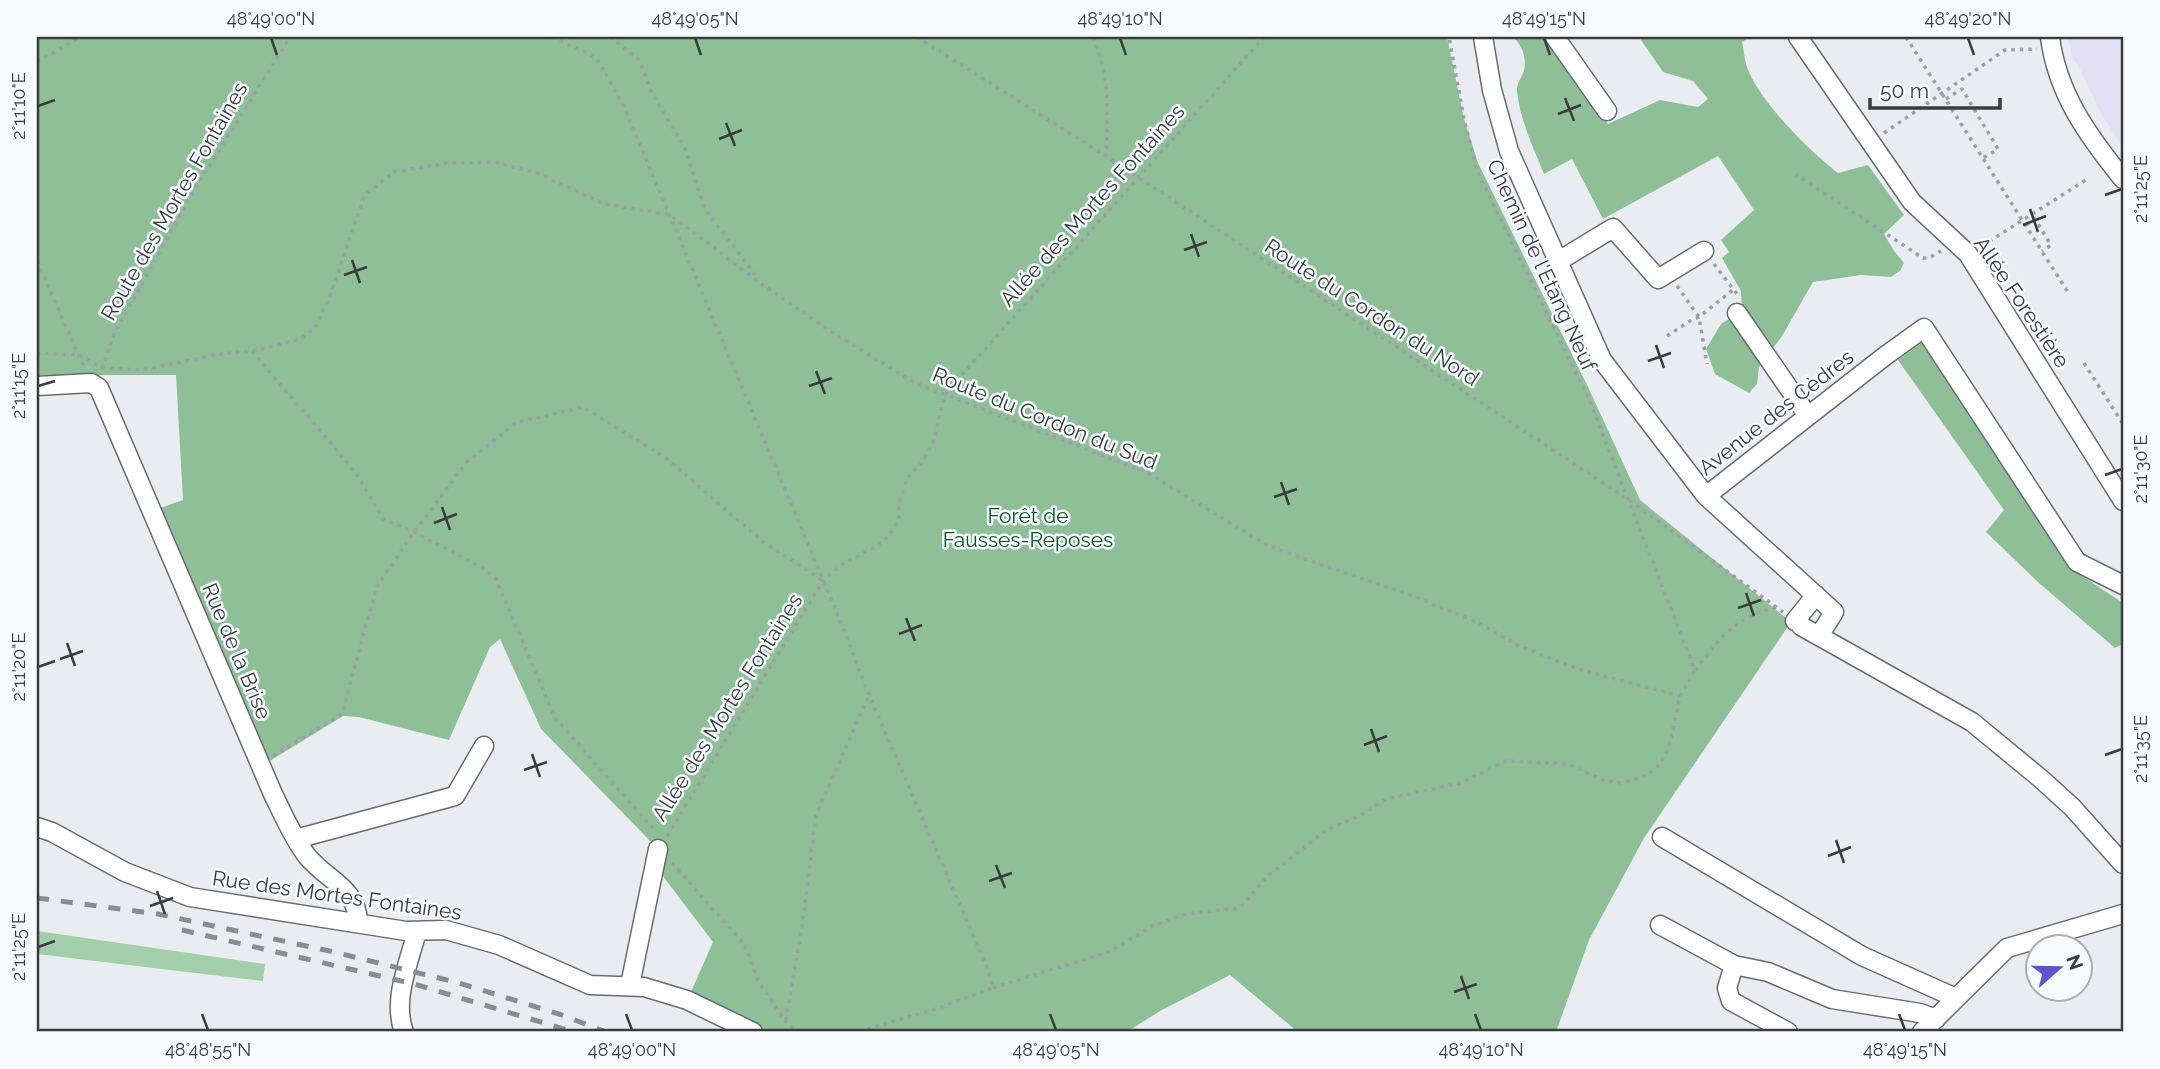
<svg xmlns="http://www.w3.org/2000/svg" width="2160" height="1069" font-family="Raleway,sans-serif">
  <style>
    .education { fill: #e3e0f6 }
    .green { fill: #a2cea9 }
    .forest { fill: #8fbf97 }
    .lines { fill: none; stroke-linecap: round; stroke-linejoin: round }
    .minor-casing { stroke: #686c70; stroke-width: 21 }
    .path { stroke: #9c9fa3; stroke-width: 3.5; stroke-dasharray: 3.5 5; stroke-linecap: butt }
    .minor { stroke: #fff; stroke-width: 18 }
    .rail { stroke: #8a8d90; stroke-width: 5; stroke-dasharray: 12 12; stroke-linecap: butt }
    .ticks { fill: none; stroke: #3a3c3d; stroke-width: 2.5 }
    .labels { text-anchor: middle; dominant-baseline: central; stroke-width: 5; stroke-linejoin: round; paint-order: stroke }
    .street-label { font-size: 21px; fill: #3a3c3d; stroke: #f7fafe }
    .park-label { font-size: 21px; fill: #085624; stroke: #f7fafe }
    .neatline { fill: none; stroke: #3a3c3d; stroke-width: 2.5 }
    .ticks-label { font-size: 18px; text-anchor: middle; fill: #3a3c3d }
  </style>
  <rect width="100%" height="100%" fill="#e9edf2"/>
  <path class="education" d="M2068,37H2123V147L2100,112L2078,65L2073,60Z"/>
  <path class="green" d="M37,931L265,964L263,981L37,954Z"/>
  <path class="forest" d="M37,37H1447L1464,119L1478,163L1589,389L1640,500L1791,622L1644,838L1589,940L1556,1032H1388L1383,1029L1380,1032H1298L1230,975L1160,1011L1127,1032H771L691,992L713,942L656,867L658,849L541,729L500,639L490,647L449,740L359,717L343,716L268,762L152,511L183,500L176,375H37Z
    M1512,37H1547L1608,124L1660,100L1698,107L1708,99L1693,81L1663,72L1639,37H1750L1742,42C1744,50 1744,57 1746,64C1756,99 1810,151 1838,173L1868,165L1904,215L1884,234L1894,251L1904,263L1900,271L1891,277L1861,275L1813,282L1782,336L1759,367L1757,384L1749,393L1715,374L1706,349L1721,324L1742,311L1741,291L1722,258L1729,252L1721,240L1754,210L1718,156L1603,219L1572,159L1544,174C1533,147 1520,120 1517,91C1516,83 1522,78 1524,70C1527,59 1522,43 1512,37Z
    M1924,341L2076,572L2123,603V644L2115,648L2040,584L1986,532L2004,510L1898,360Z"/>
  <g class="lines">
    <g class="minor-casing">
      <path id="minor" d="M1483,37L1492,90L1509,151L1602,360L1706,496L1885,356L1924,328L2077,562L2123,585
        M1555,37L1607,111
        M1798,37L1912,202L1968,254L2123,501
        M2050,37C2057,93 2088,136 2123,179
        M1557,262L1613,228L1658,279L1704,251
        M1737,313L1808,416
        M37,386L91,383L99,388L273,794C283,814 293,838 307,856C326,880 358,888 358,923
        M1706,496L1834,612L1819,636
        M1795,621L1816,595
        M1801,626L1972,722L2040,778L2072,807L2123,864
        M37,827L52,832L125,872L190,897L406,931L446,930L499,945L590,985L644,987L687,1000L753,1032
        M1662,837L1862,956L1956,998
        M296,839L455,796L484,746
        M1660,925L1734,965L1768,972L1832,999L1920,1013L1936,1019
        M1734,965L1727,988L1731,1001L1788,1032
        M630,985L658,849
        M404,1032C392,1000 409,963 417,931
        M1922,1032L2007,948L2123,914"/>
    </g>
    <path class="path" d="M552,37L596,57L624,107L840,620L869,695L986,965L993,988L933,1010L857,1032
      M610,37L639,60L653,95L684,146L704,208L758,278
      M917,37L1106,156L1629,500L1783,612
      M1093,37C1110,74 1108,116 1106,155
      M1906,37L2069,294
      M37,62L80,37
      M1946,99L1962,89L1998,149L1983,158
      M1884,133L2005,50L2037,49
      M1795,174L1923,258H1929L1941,251
      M2026,225L2035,219L2051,245L2042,251
      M1982,246L2089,178
      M37,261L84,367
      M1714,264L1737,294V297
      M1677,286L1699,317L1707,364
      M1667,336L1693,319L1699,317L1734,289
      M252,351L356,473L383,519L414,532L483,568L496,579L555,718L656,832
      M37,353L79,355L103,368L142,370L220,354L252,351L301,339L315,328L329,298L365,195L394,172L447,163L495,162L539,174L605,204L670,215L763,285L830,331L915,383L1148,473L1268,546L1413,596L1477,622L1519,646L1578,669L1680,696
      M2084,363L2123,424
      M102,369L114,334L193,192L290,37
      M37,421V425
      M1695,670C1722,637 1733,618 1776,607
      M273,756L342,714L376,588L414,532L466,463L516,423L583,407L666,458L762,541L822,580
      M667,836L823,581L842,564L875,547L890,535L899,518L900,499L908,477L922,463L933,443L945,394L1264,37
      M672,863L744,944L758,981L786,1022L796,1032
      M37,948L46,949
      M993,988L1111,951L1152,926L1186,914L1239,908L1270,874L1325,831L1363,814L1386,799L1460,783L1506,761L1568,764L1605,781L1623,783L1648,775L1660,764L1669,747L1680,696L1695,670L1588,397L1477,171L1464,119L1449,37
      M786,1020L803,920L816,815L869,695"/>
    <use href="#minor" class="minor"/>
    <path class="rail" d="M37,898L158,914L334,952L459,983L562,1015L606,1032
      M182,930L414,984L574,1032"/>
  </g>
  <path class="ticks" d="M271,38L277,55M695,38L701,55M1120,38L1126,55M1544,38L1550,55M1968,38L1974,55M1565,98L1574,121M38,106L55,100M1558,114L1581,105M726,123L735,146M719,139L742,130M2105,195L2122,189M2030,209L2038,232M2023,225L2046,216M1191,234L1199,257M1184,250L1207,242M352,260L360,283M344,275L367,267M1656,345L1664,368M1648,361L1671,353M816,371L825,394M38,386L55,381M809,386L832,378M2105,475L2122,469M1281,482L1289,505M1274,497L1297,489M442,507L450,530M434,523L457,514M1746,593L1754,616M1738,608L1761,600M906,618L915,641M899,634L922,625M67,643L75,666M60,659L83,651M38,667L55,661M1371,729L1379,752M1364,745L1387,736M532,754L540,777M2105,755L2122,749M524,770L547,762M1836,840L1844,863M1828,856L1851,847M996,865L1005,888M989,881L1012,873M157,891L165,914M150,906L173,898M38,947L55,941M1461,976L1469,999M1454,992L1477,984M202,1014L208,1030M626,1014L632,1030M1050,1014L1056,1030M1475,1014L1481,1030M1899,1014L1905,1030"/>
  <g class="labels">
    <g class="street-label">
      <text transform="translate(174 201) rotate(-60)">Route des Mortes Fontaines</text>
      <text transform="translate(1092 205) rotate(-48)">Allée des Mortes Fontaines</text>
      <text transform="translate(1542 265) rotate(65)">Chemin de l'Etang Neuf</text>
      <text transform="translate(2022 302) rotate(56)">Allée Forestière</text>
      <text transform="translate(1372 312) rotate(33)">Route du Cordon du Nord</text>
      <text transform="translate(1776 412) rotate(-38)">Avenue des Cèdres</text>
      <text transform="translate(1045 418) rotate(22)">Route du Cordon du Sud</text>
      <text transform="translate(237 651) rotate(67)">Rue de la Brise</text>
      <text transform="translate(727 707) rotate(-58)">Allée des Mortes Fontaines</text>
      <text transform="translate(337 895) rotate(8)">Rue des Mortes Fontaines</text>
    </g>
    <g class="park-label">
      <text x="1028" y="515">Forêt de<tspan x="1028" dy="24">Fausses-Reposes</tspan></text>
    </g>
  </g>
  <rect width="2160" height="1069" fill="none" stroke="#f7fafe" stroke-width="77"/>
  <g transform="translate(2059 968) rotate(70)"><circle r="33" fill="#f7fafe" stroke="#abaeb1" stroke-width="2"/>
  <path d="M0-5L12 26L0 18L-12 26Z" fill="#6054cd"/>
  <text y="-10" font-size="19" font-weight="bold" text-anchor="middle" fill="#3a3c3d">N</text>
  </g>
  <path d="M1870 98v10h130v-10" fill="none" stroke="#3a3c3d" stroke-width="3.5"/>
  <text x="1880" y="98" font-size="21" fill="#3a3c3d" stroke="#f7fafe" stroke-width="5" paint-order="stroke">50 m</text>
  <rect x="38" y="38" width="2084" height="992" class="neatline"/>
  <g class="ticks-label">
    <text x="271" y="25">48°49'00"N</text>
    <text x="695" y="25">48°49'05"N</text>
    <text x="1120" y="25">48°49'10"N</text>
    <text x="1544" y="25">48°49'15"N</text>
    <text x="1968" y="25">48°49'20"N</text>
    <text transform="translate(19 106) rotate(-90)" y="6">2°11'10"E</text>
    <text transform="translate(2141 189) rotate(-90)" y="6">2°11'25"E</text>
    <text transform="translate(19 386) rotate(-90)" y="6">2°11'15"E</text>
    <text transform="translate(2141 469) rotate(-90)" y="6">2°11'30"E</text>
    <text transform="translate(19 667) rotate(-90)" y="6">2°11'20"E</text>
    <text transform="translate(2141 749) rotate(-90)" y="6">2°11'35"E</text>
    <text transform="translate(19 947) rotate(-90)" y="6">2°11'25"E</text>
    <text x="208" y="1056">48°48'55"N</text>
    <text x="632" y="1056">48°49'00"N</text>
    <text x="1056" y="1056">48°49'05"N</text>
    <text x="1481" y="1056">48°49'10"N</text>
    <text x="1905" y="1056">48°49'15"N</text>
  </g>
</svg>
